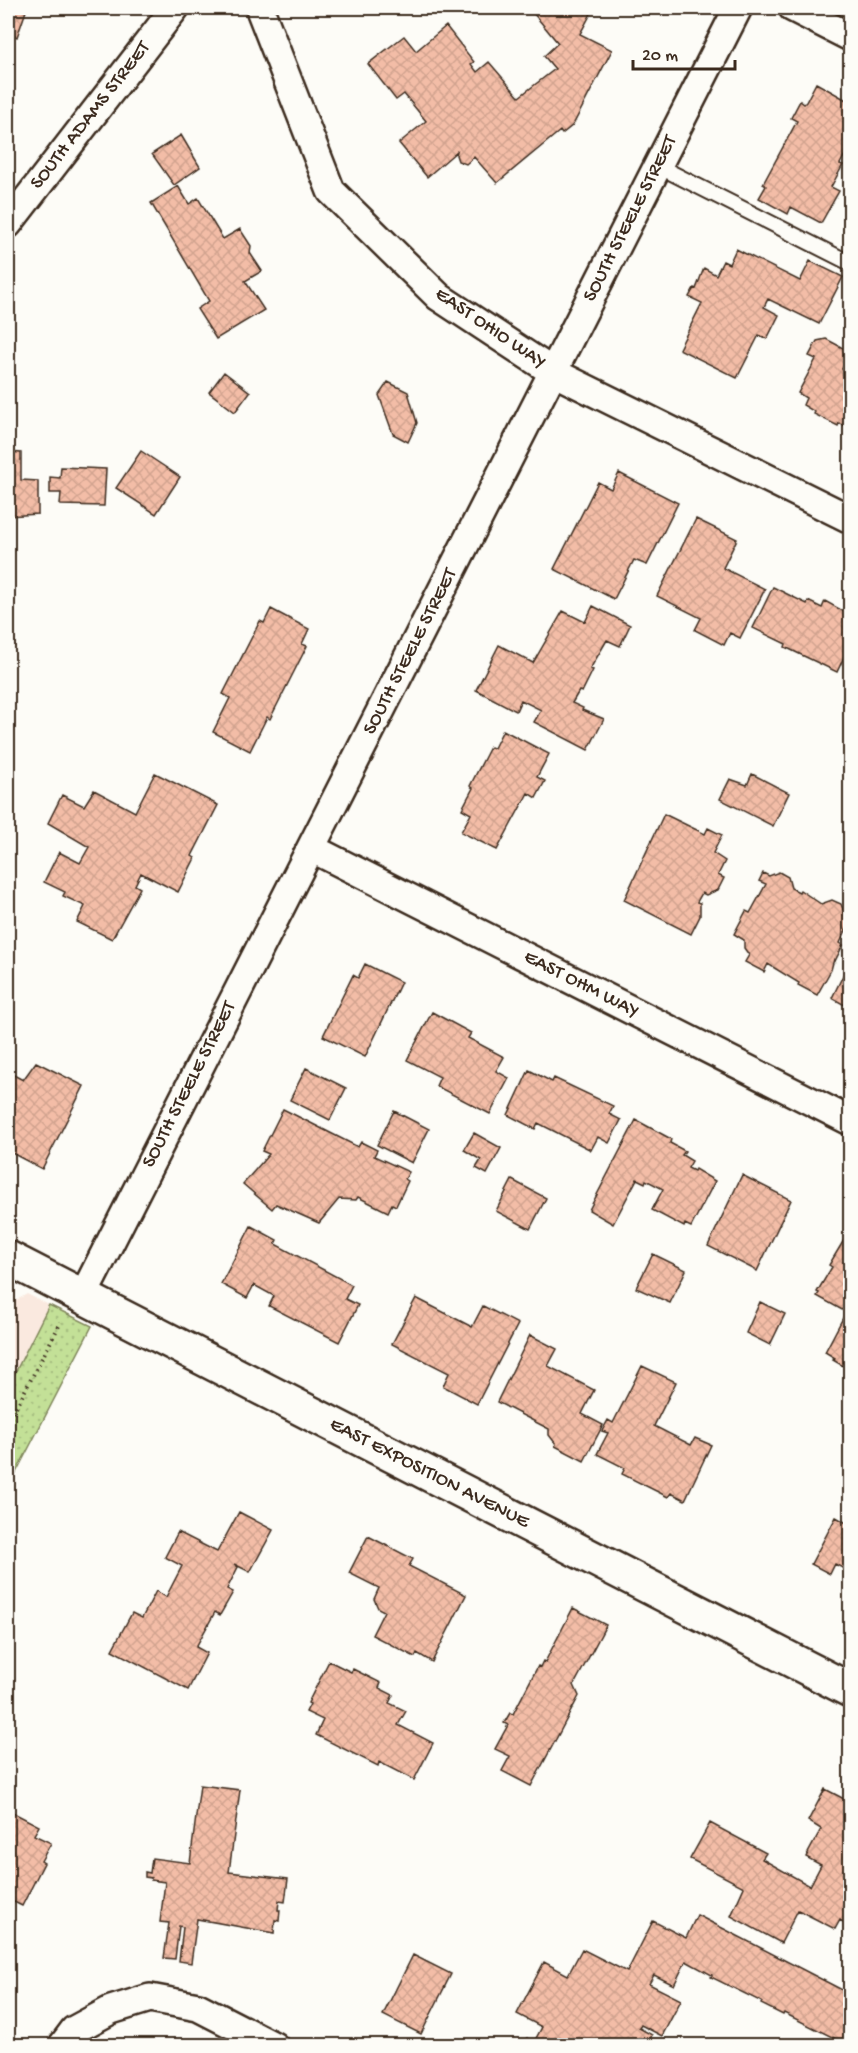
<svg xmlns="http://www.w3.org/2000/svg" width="858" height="2053" font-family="'Gochi Hand',sans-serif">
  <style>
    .built { fill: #fae9df }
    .park { fill: url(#park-dots); stroke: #7f855a; stroke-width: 1.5 }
    .building { fill: url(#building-cross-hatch); stroke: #3b2a1e; stroke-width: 1.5 }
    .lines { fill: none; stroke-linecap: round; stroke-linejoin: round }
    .service-casing { stroke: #3b2a1e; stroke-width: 18 }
    .minor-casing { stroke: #3b2a1e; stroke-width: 32 }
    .tertiary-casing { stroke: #3b2a1e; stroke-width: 38 }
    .path { stroke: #3b2a1e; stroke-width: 4; stroke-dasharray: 1.5 4.5; stroke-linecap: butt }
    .service { stroke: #fdfcf7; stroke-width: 14 }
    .minor { stroke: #fdfcf7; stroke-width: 27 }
    .tertiary { stroke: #fdfcf7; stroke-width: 33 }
    .labels { text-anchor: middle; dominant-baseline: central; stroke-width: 4.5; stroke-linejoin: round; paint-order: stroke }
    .street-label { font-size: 20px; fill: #3b2a1e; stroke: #fdfcf7 }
  </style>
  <defs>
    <pattern id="park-dots" width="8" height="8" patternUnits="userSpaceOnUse" patternTransform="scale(1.5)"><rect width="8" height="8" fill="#c3e097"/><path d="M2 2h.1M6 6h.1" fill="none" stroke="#a8c082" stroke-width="1.8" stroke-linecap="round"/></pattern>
    <pattern id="building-cross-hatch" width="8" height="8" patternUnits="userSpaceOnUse" patternTransform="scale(1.5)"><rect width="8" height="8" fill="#f3bda7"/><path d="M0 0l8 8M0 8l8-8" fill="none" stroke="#d1a38f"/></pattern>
  </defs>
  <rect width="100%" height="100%" fill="#fdfcf7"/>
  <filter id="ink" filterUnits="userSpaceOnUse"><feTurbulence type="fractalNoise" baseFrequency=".0167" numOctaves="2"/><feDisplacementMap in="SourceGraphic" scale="12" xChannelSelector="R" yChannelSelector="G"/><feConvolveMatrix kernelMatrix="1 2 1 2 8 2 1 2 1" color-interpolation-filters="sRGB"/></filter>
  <g filter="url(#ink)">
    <path class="built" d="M27,1294L49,1305L8,1387V1305Z"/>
    <path class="park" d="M49,1305L92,1326L8,1488V1387Z"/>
    <path class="building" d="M8,8H27L17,37L8,33Z
      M529,8H594L580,34L612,50L573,125L562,134L560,131L497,183L474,157L466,164L458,161L456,155L457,151L427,177L399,143L426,121L404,94L396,100L368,64L404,36L416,51L446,26L474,62L471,64L477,72L489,62L519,97L555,69L544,56L558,43Z
      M816,83L850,102V119L847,126L850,128V145L840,164L843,165L831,187L839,191L821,223L791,207L788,214L759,198L766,186L763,184L797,121L791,118L800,101L804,104L806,102Z
      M181,135L200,167L174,185L152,154Z
      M178,186L189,204L198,198L223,239L240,229L251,246L250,253L262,271L245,281L264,310L216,339L197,309L209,301L151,203Z
      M736,249L800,281L810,261L843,277L819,324L768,299L764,307L779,315L767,339L759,335L737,378L679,349L702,303L689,297L694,288L696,289L704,268L716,275L723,261L729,264Z
      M826,339L845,349L848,357L842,369L850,373V429L839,423L838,426L814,414L815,412L803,405L806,398L798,393L816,359L809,356L817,341Z
      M224,372L250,392L235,412L209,392Z
      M388,382L408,392L417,423L408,442L393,434L379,395Z
      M141,451L180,477L156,514L116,488Z
      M8,452L21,453V480L38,481V514L8,516Z
      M61,467L106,469L104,506L60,505L61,493H50V477L60,478Z
      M619,473L678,503L647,565L634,560L614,599L554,569L598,482L611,489Z
      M696,519L737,539L723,568L765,589L740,638L730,633L724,645L695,630L701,618L657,596Z
      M773,587L807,604L808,601L822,608L825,601L850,615V656L846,653L837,672L785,647L786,644L753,628Z
      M593,606L630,625L620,646L607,640L590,669L593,670L582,692L579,691L572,703L583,708L582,710L604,719L588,750L534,722L541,710L521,700L516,711L476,690L499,645L533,663L563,611L585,622Z
      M271,609L309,629L302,644L307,646L270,719L267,717L250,751L213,732L230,698L223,694L260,621L264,623Z
      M503,730L549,754L537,777L545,781L536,798L528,793L497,850L461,832L471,814L462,809L473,788L470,786L490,747L494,748Z
      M155,773L218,805L192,856L195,858L178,892L141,873L135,885L140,888L112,939L77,922L85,906L63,896L65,892L44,882L59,852L80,863L89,847L48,823L62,795L84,806L94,790L135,812Z
      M752,774L789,793L773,826L720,799L730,779L747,785Z
      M664,814L705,834L708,828L722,835L713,853L725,861L718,875L724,878L718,890L706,895L702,893L697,902L700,903V916L691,934L624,900Z
      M779,872L788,877L791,888L799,892L800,890L821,904L832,900L841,904L845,914L850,917V922L840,943L843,945L835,961L834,959L831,970L817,995L798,985L799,983L768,964L764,972L745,962L749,955L744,948V940L734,934L746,911L750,913L766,884L759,881L763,873L769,876Z
      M850,961V1008L832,998Z
      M365,964L401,982L365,1057L323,1036L353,975L358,978Z
      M432,1012L471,1033L468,1038L504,1057L496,1071L509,1078L490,1114L436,1086L440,1077L407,1060Z
      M36,1062L84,1086L42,1169L8,1151V1072L23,1080Z
      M306,1068L346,1088L330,1120L290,1100Z
      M529,1070L552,1082L554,1078L613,1106L609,1114L621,1120L609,1143L598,1137L591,1150L538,1123L535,1129L508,1115Z
      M283,1109L358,1147L361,1142L377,1150L374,1156L409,1172L405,1179L408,1181L396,1206L392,1204L388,1212L358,1197L356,1200L339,1199L319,1223L276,1204L272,1209L243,1184L269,1154L262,1151Z
      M394,1111L429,1129L412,1163L377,1145Z
      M636,1120L671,1139L670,1143L685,1151L682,1155L692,1161L688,1168L694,1171L695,1169L715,1181L691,1227L685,1224L684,1227L652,1210L663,1189L646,1180L645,1183L637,1179L613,1224L589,1210Z
      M474,1133L501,1148L487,1174L476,1168L481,1160L464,1150Z
      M742,1175L791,1200L757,1271L708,1246Z
      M512,1180L546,1198L530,1229L496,1211Z
      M251,1226L277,1240L275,1244L352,1285L345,1299L358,1305L339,1342L269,1306L274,1296L254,1285L247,1298L221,1284Z
      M850,1230V1370L833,1360L835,1358L825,1352L846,1312L817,1296L819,1293L817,1292L832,1267L829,1265Z
      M653,1254L686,1270L670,1303L636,1288Z
      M416,1298L472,1327L483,1306L518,1324L477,1404L443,1386L449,1373L392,1344Z
      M760,1302L785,1314L770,1345L746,1333Z
      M530,1335L557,1349L548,1366L594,1390L582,1414L603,1425L584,1461L555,1446L556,1444L549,1435V1429L497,1402Z
      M642,1366L676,1382L654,1426L691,1445L695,1438L711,1445L685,1500L671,1493L668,1497L622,1474L625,1468L597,1454L608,1433L602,1431L608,1420L613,1423Z
      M239,1512L273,1530L250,1572L234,1564L238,1567L227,1589L233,1592L220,1615L215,1612L196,1647L207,1653L188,1690L112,1650L132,1613L142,1618L156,1591L166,1597L182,1566L165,1557L178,1532L217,1552Z
      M836,1517L850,1525V1572L835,1564L830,1574L811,1564Z
      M368,1536L413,1559L409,1566L466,1595L432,1662L417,1653L415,1657L372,1635L384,1611L378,1608L374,1599L379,1588L349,1573Z
      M573,1608L606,1625L574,1685L579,1696L531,1786L502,1771L510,1756L495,1749L508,1725L504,1723L510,1713L513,1714L538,1666L540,1667L543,1661L545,1662Z
      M329,1661L351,1672L353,1669L381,1683L379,1688L393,1695L389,1703L406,1711L398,1725L433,1743L414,1780L379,1762L378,1766L316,1735L323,1720L306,1712L310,1704L308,1703Z
      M200,1785L240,1790L229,1872L288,1879L285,1902L279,1901L278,1910H280L279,1921L275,1920L274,1933L197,1919L191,1963L179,1961L183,1927L179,1926L175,1959L164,1958L169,1923L160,1922L165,1882L151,1880V1878L145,1877V1872L150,1873L152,1858L190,1863Z
      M825,1789L850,1802V1926L840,1920L835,1929L798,1910L781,1943L731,1916L744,1887L690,1859L710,1823L766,1853L762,1859L810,1886L821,1865L806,1857L821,1829L808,1821Z
      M8,1810L39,1826L34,1835L51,1843L41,1861L44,1863L22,1906L8,1899Z
      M697,1915L850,1994V2030L844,2043L784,2013L783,2015L761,2004L762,2002L711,1977L712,1975L686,1961L674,1985L654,1975L649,1984L681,2000L662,2036L641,2025L639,2028L652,2035L647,2046H523L527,2038L534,2042L542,2027L517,2014L544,1962L568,1975L582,1949L627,1972L653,1921L686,1938Z
      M413,1955L451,1974L421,2034L383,2015Z"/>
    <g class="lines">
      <g class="service-casing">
        <path id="service" d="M658,166L850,263"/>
      </g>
      <g class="minor-casing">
        <path id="minor" d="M261,8V12L331,191L439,297L553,372L850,519
          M793,8L850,37
          M8,224L175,8
          M311,848L850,1121
          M83,1296L738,8
          M62,2046L74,2030L111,2010L150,1998L198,2007L274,2046"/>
      </g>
      <g class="tertiary-casing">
        <path id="tertiary" d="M8,1258L850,1690"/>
      </g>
      <path class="path" d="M8,1423L61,1322"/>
      <use href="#service" class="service"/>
      <use href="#minor" class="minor"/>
      <use href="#tertiary" class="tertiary"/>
    </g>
  </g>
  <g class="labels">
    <g class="street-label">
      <text transform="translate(91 116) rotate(-52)">SOUTH ADAMS STREET</text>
      <text transform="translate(631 219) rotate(-63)">SOUTH STEELE STREET</text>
      <text transform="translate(490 329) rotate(34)">EAST OHIO WAY</text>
      <text transform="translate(411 652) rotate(-63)">SOUTH STEELE STREET</text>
      <text transform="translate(581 985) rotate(27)">EAST OHM WAY</text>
      <text transform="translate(190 1085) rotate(-63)">SOUTH STEELE STREET</text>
      <text transform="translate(429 1474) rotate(27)">EAST EXPOSITION AVENUE</text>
    </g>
  </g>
  <rect width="858" height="2053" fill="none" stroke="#fdfcf7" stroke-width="30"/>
  <rect x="15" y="15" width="828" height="2023" fill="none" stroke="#3b2a1e" stroke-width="2" filter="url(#ink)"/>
  <path d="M633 60v9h102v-9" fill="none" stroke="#3b2a1e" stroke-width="3"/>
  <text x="642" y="60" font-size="18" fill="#3b2a1e" stroke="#fdfcf7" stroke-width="4.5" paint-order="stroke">20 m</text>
</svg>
